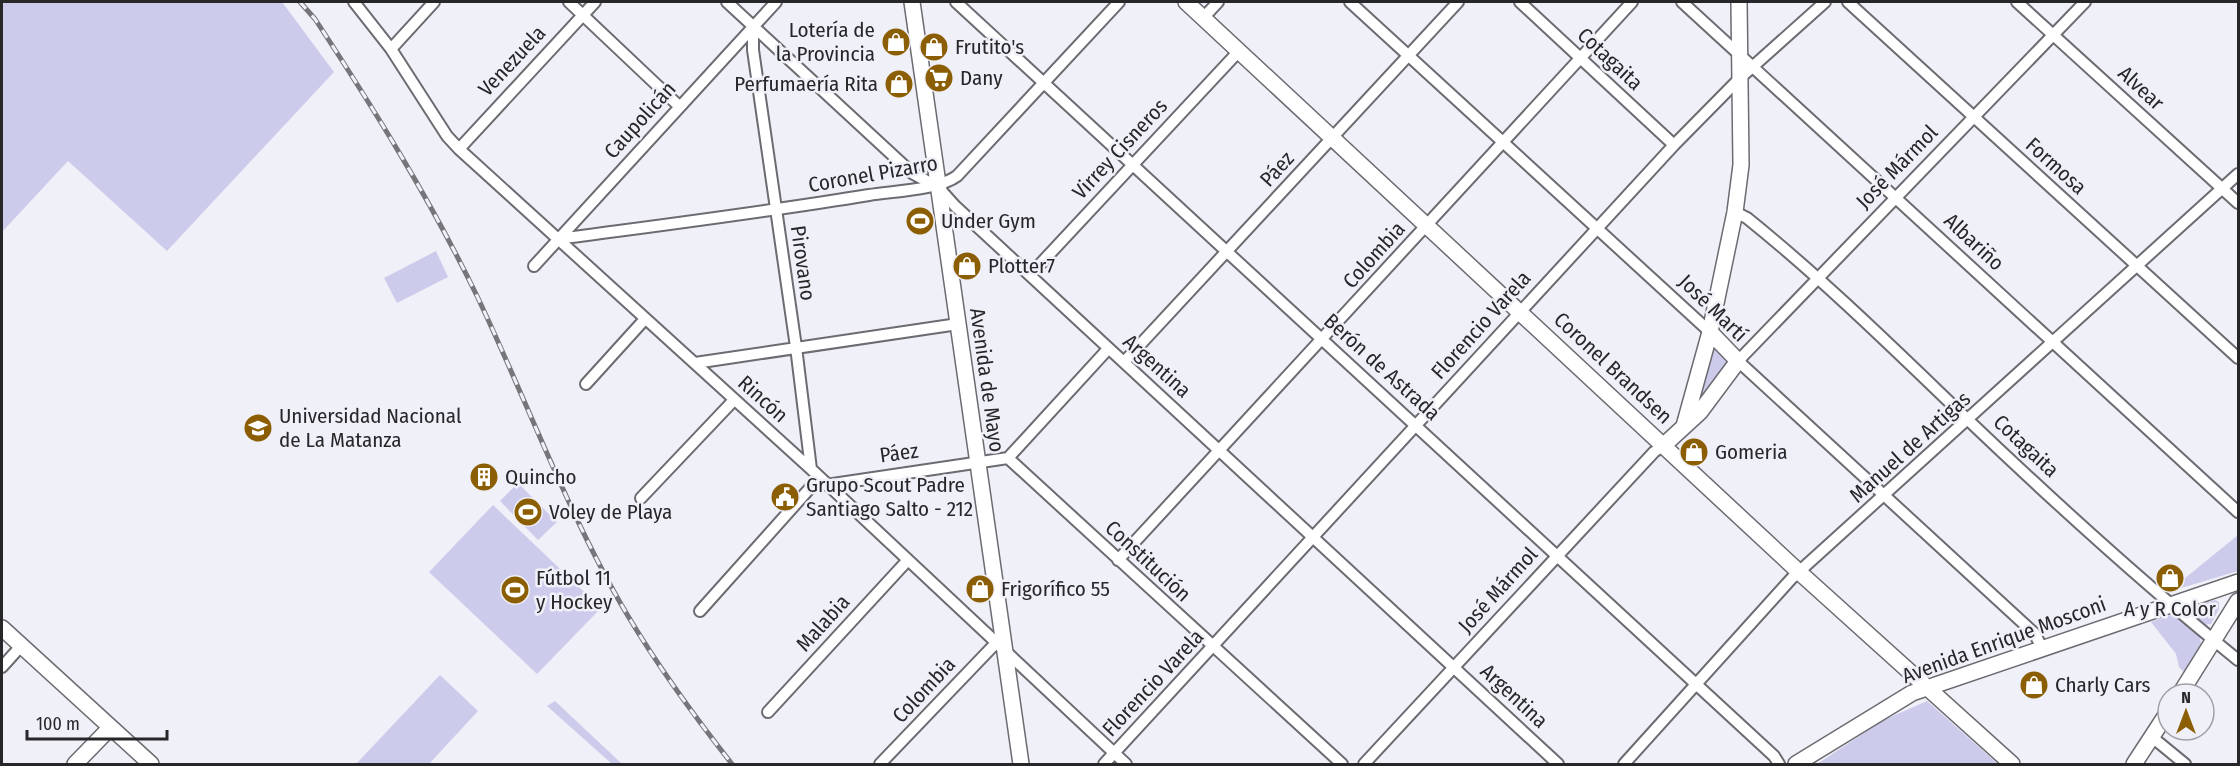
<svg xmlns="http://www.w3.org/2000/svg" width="2240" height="766" font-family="'Fira Sans Condensed',sans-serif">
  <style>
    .green { fill: #cccbec }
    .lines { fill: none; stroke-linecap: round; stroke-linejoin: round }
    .street-casing { stroke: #6b6b71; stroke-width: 14 }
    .secondary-casing { stroke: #6b6b71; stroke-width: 18 }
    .street { stroke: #fff; stroke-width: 10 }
    .secondary { stroke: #fff; stroke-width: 15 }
    .rail-casing { stroke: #75757a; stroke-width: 5 }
    .rail { stroke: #f0f0f8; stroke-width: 3; stroke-dasharray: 9; stroke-linecap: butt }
    .labels { text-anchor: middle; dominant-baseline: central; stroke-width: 5; stroke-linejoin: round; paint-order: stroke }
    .poi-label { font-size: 21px; fill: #27272a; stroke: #f0f0f8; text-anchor: start }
    .street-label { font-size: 21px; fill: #27272a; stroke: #f0f0f8 }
  </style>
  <rect width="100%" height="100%" fill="#f0f0f8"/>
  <path class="green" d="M2,2H282L334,72L167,251L68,161L2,232Z
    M436,251L448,277L397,303L384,278Z
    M1712,344L1728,358L1730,366L1707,397H1700Z
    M518,483L557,522L538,540L500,501Z
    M493,505L601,608L537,674L429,572Z
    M2238,535V571L2168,592Z
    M2215,600L2219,602V609L2211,624L2202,625L2189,613L2193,606Z
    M2170,615L2178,617L2200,635L2201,646L2184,672L2179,667L2176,654L2151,622Z
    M440,675L478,711L429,764H356Z
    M555,701L621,763L623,764H612L547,706Z
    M1927,701L1998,764H1817L1884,720Z"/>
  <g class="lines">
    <g class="street-casing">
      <path id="street" d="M354,2L391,49L447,136L459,149L811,469L1126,764
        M569,2L679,106
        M727,2L912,173L938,187L955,206L1558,764
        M956,2L1774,756L1779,764
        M1350,2L1710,332
        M1520,2L1674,145
        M1682,2L2238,512
        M1848,2L2238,358
        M2017,2L2238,203
        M1204,17L1218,2
        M753,26V50L796,347L811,469
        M391,49L434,2
        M459,149L595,2
        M1735,212L1747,218C1824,280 1894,349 1966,418C2054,502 2144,584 2238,660
        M558,239C662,225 766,212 869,195C894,191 938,190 957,176L1119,2
        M534,266L776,2
        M1030,275L1239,51
        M1124,362L1458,2
        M695,363L958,324
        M586,384L645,319
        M1008,458L1342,764
        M826,485L1008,458L1108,349
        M641,498L734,400
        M1118,560L1632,2
        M700,611L819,478
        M2043,649L2034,633L1738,361L2085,2
        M2,667L21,646
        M768,712L907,561
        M2152,737L2185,764
        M880,764L996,643
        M1104,764L1674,145L1740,78L1825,2
        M1364,764L1654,452L1664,445
        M1624,764L1792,578L2238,174"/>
    </g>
    <g class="secondary-casing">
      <path id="secondary" d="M912,2L1021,764
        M1186,2L1799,572L2012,764
        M1684,426L1710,332L1735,212L1741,165L1739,2
        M1664,445L1700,412L1738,361L1710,332
        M2,628L151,764
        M2180,694L2238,601
        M75,764L110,728
        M1796,764L1912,693L2238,582
        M2134,764L2168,712"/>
    </g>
    <use href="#street" class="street"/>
    <use href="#secondary" class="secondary"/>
    <g class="rail-casing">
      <path id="rail" d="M300,2L315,19C374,109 430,199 477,296C527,401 569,517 628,616C659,668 695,717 732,764"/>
    </g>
    <use href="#rail" class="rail"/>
  </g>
  <defs>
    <g id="shop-disc" transform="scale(1.5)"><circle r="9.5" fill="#8b5e03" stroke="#f0f0f8"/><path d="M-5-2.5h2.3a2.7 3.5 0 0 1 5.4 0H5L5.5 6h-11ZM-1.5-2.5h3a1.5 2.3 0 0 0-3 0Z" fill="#fff"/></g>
    <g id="supermarket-disc" transform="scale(1.5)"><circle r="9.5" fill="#8b5e03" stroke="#f0f0f8"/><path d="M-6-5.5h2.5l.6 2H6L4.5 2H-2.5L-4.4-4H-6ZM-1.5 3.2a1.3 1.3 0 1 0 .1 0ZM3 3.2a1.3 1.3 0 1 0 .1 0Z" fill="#fff"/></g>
    <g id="stadium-disc" transform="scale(1.5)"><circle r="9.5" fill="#8b5e03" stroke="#f0f0f8"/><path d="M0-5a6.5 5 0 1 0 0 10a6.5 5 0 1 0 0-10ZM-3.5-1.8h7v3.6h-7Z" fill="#fff"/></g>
    <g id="university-disc" transform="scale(1.5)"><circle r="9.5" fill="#8b5e03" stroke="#f0f0f8"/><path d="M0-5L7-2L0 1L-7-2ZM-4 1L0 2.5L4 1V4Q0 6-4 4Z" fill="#fff"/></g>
    <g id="building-disc" transform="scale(1.5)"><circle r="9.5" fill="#8b5e03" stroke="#f0f0f8"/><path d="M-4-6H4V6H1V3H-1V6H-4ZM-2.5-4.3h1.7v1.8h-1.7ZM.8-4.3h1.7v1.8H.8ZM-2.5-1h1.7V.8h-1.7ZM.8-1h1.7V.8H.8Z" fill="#fff"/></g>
    <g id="civic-disc" transform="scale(1.5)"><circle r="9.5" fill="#8b5e03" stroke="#f0f0f8"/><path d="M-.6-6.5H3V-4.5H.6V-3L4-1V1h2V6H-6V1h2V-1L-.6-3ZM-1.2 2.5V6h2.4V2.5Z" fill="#fff"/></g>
  </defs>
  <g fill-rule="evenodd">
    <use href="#shop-disc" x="896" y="42"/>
    <use href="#shop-disc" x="934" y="47"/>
    <use href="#supermarket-disc" x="939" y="78"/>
    <use href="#shop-disc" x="899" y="84"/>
    <use href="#stadium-disc" x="920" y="221"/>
    <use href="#shop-disc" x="967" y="266"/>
    <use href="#university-disc" x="258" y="428"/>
    <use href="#shop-disc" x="1694" y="452"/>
    <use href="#building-disc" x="484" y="477"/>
    <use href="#civic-disc" x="785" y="497"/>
    <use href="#stadium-disc" x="528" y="512"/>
    <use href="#shop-disc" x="2170" y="578"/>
    <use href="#shop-disc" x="980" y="589"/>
    <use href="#stadium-disc" x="515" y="590"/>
    <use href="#shop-disc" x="2034" y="685"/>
  </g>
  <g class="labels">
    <g class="poi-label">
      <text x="875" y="30" text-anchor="end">Lotería de<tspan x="875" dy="24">la Provincia</tspan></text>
      <text x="955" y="47">Frutito's</text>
      <text x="960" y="78">Dany</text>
      <text x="878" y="84" text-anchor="end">Perfumaería Rita</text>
      <text x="941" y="221">Under Gym</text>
      <text x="988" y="266">Plotter7</text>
      <text x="279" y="416">Universidad Nacional<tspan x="279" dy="24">de La Matanza</tspan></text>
      <text x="1715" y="452">Gomeria</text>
      <text x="505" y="477">Quincho</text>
      <text x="806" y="485">Grupo Scout Padre<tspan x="806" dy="24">Santiago Salto - 212</tspan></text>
      <text x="549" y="512">Voley de Playa</text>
      <text x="536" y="578">Fútbol 11<tspan x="536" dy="24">y Hockey</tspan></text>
      <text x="1001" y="589">Frigorífico 55</text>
      <text x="2170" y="609" text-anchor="middle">A y R Color</text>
      <text x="2055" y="685">Charly Cars</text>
    </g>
    <g class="street-label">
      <text transform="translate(1610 59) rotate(43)">Cotagaita</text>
      <text transform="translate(512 61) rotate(-47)">Venezuela</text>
      <text transform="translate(2141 88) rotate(43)">Alvear</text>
      <text transform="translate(640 120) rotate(-48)">Caupolicán</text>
      <text transform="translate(1120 149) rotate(-47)">Virrey Cisneros</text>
      <text transform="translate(2056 166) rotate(42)">Formosa</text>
      <text transform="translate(1897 167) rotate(-46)">José Mármol</text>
      <text transform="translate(1277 169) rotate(-48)">Páez</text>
      <text transform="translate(873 174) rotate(-10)">Coronel Pizarro</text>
      <text transform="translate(1974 242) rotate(43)">Albariño</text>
      <text transform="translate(1374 255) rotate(-48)">Colombia</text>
      <text transform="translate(803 263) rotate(82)">Pirovano</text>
      <text transform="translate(1713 308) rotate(44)">José Martí</text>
      <text transform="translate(1481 325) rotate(-48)">Florencio Varela</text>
      <text transform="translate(1157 366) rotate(42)">Argentina</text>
      <text transform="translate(1382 367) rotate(42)">Berón de Astrada</text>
      <text transform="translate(1613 368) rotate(43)">Coronel Brandsen</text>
      <text transform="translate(987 380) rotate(82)">Avenida de Mayo</text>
      <text transform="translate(763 399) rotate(42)">Rincón</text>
      <text transform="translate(2026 446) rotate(43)">Cotagaita</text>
      <text transform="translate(1910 447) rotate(-42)">Manuel de Artigas</text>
      <text transform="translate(899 453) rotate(-8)">Páez</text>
      <text transform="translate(1148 561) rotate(43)">Constitución</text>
      <text transform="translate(1498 590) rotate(-48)">José Mármol</text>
      <text transform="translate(823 623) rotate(-48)">Malabia</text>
      <text transform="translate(2004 640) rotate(-20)">Avenida Enrique Mosconi</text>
      <text transform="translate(1153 683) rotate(-47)">Florencio Varela</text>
      <text transform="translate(924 690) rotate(-47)">Colombia</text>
      <text transform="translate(1514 696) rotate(43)">Argentina</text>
    </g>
  </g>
  <rect width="2240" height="766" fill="none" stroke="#27272a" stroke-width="6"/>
  <g transform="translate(2186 712)"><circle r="28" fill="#f0f0f8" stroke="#a0a0a6" stroke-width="1.5"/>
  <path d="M0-4.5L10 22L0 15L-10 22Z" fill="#8b5e03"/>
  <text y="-9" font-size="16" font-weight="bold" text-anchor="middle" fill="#27272a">N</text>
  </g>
  <path d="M27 730v9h140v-9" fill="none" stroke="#27272a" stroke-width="3"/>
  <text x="36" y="730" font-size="18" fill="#27272a" stroke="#f0f0f8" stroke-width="4.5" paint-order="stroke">100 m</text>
</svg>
